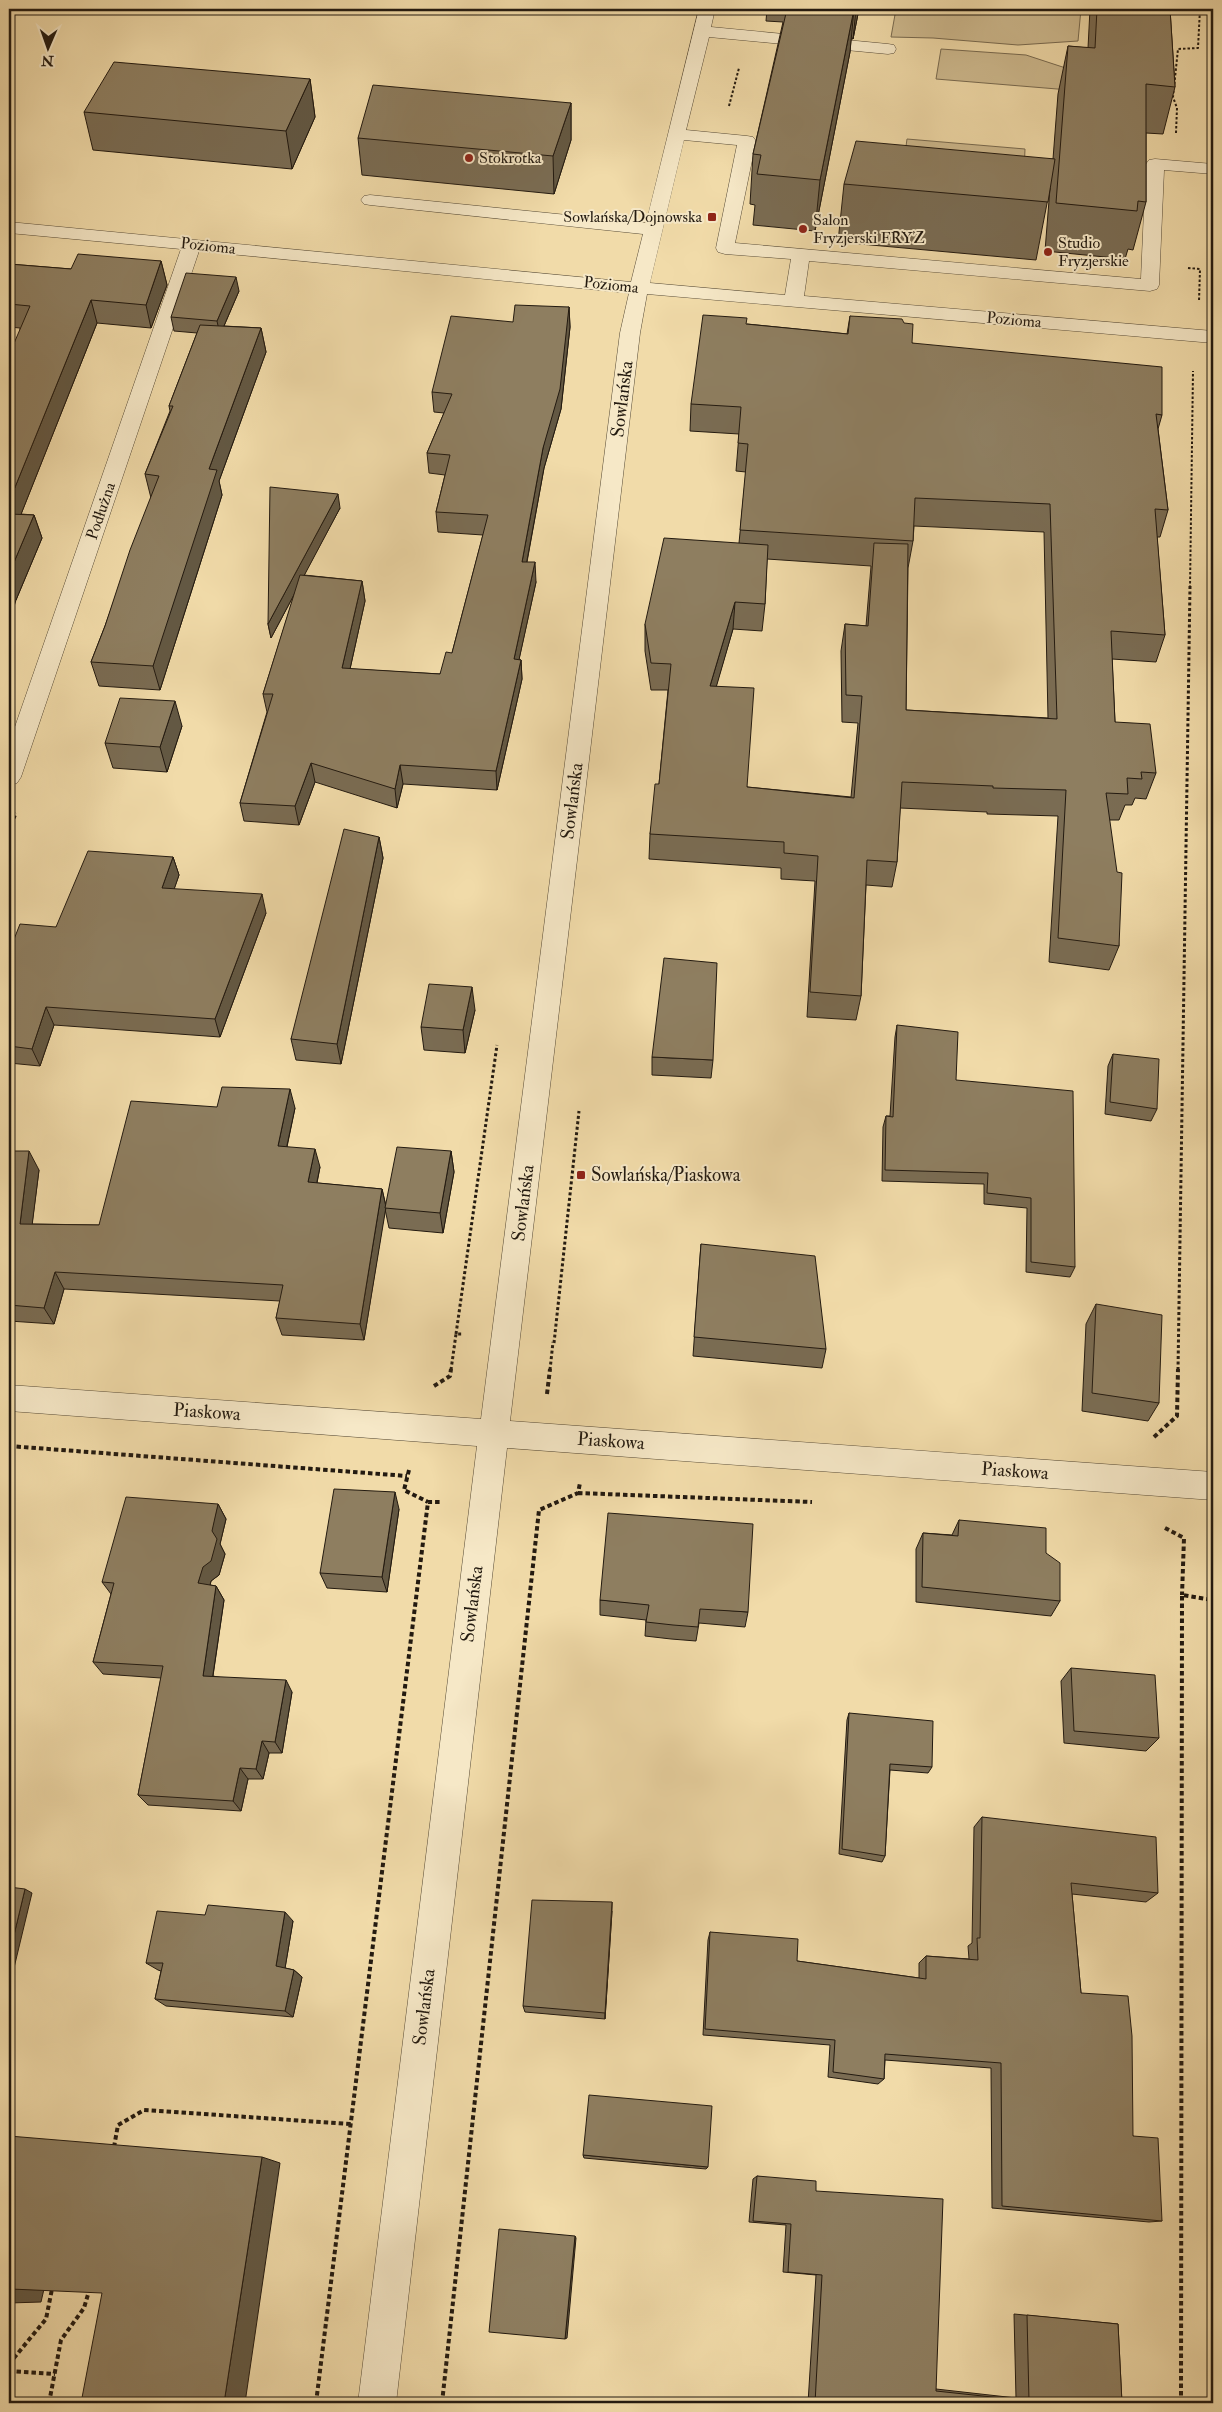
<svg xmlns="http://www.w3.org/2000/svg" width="1222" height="2412" font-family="'IM FELL Double Pica',serif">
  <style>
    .green { fill: #ceba8f; stroke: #786a50 }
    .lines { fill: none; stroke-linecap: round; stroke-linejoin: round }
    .minor-casing { stroke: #564a36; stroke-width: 1 }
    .path-far2 { stroke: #231a10; stroke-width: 2; stroke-dasharray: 2.5 2; stroke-linecap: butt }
    .path-far1 { stroke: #231a10; stroke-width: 3; stroke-dasharray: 3 2.5; stroke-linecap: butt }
    .path { stroke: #231a10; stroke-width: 4; stroke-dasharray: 4.5 3; stroke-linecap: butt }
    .minor { fill: #f6e8c7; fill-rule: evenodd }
    .wall { fill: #7a6c53; stroke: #231a10; fill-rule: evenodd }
    .shaded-wall { fill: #635843; stroke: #231a10 }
    .building { fill: #8e7e60; stroke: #231a10 }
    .poi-dot { fill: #8f2418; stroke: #f6e8c7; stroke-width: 2 }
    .labels { text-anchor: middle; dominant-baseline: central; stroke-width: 4; stroke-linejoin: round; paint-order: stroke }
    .far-poi-label { font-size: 16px; fill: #231a10; stroke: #f6e8c7; text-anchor: start }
    .far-street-label { font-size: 16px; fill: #231a10; stroke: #f6e8c7 }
    .street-label { font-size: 19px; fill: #231a10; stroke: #f6e8c7 }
    .poi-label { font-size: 19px; fill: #231a10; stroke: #f6e8c7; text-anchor: start }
  </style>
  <rect width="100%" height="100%" fill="#f1dba9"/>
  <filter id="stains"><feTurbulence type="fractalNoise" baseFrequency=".004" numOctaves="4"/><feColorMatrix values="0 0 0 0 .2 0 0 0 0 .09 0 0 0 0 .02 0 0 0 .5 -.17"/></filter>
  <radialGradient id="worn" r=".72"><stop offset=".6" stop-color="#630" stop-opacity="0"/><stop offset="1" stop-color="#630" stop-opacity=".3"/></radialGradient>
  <path class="green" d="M896,9H1081L1078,41L1018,45L933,38L891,37Z
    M941,49L1026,55L1154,97L936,79Z
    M907,139L1025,149L1024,173L904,161Z"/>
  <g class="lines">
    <g class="minor-casing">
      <path id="minor" d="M699,9H715L711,27L888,44L894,45L896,49L894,53L888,54L709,37L686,130L747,136L753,137L756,141L735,243L1141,279L1146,164L1149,160L1155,159L1213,164V174L1164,170L1159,285L1157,289L1150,291L809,261L804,296L1213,331V343L647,294L640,333L510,1421L1213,1472V1500L507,1448L396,2403H358L477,1446L9,1411V1385L481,1419L620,333L629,293L199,251L21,777L17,783L9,786V744L181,249L9,233V222L631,282L643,234L370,205L364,204L361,200L364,196L370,195L646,223ZM684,140L737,145L716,248L718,252L725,254L791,259L785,295L650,283Z"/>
    </g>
    <path class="path-far2" d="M729,106L739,68
      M1176,133L1177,108L1173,97L1178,49L1198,48L1200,9
      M1188,268L1200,269L1199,301
      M1190,588L1193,371"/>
    <path class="path-far1" d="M9,834L16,813
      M456,1334L497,1045
      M554,1343L579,1111
      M451,1370L456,1334H462
      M550,1370L553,1342
      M1178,1370L1190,586"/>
    <path class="path" d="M434,1386L450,1376L451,1369
      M547,1394L550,1369
      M1154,1437L1177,1416L1178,1369
      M9,1446L407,1476
      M409,1470L404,1490L428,1502
      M578,1493L812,1502
      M1165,1528L1184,1538L1182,1595
      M114,2147L118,2125L144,2110L351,2124
      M9,2364L46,2319L52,2289
      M9,2371L55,2374
      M49,2403L61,2340L84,2308L89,2291
      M316,2403L428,1502H441
      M442,2403L539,1510L578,1493L580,1483
      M1181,2403L1182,1595L1213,1600"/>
    <use href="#minor" class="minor"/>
  </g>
  <path class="wall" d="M767,9H859L853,39H851L850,52L815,231L753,225L755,205L750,204L753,154L783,22L766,21Z
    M1090,9H1170L1175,87L1163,134L1146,133V202L1133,250L1128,249L1125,259L1045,251L1050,188L1036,260L838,242L844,184L1053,159L1058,94L1068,46L1088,48Z
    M310,79L315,117L292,169L93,150L84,112Z
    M571,103V140L554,194L362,175L358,138Z
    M161,261L167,285L151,328L97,323L21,514L34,515L42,538L16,600L20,328L9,327V264L71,269Z
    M239,291L224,326L261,328L266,352L219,481L222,495L160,690L99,686L91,662L105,626L151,498L145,474L170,411L169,406L197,333L174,331L171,317Z
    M569,307L570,327L561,409L544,468L527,562L536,582L519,659L521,660L522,679L497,790L403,784L397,808L315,782L299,825L244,821L240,803L267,712L263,694L295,593L271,638L268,624L340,508L304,575L362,581L365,601L350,669L440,674L452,653L483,535L438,532L436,512L445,475L429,473L427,453L444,413L434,412L432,392L513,322Z
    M850,316L912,343L1162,415L1158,429L1168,510L1160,537H1157L1165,635L1156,662L1112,659L1115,722L1156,773L1146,799L1135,798L1132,805H1125L1119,820H1109L1119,946L1109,970L1049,962L1058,816L987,814V812L900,808L897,862L892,887L866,885L861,996L856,1020L807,1017L815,881L781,879V868L649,859L650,834L659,784L668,690H651L645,651V624L739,543L746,472L736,471L739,434L690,431L691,404L747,324L847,334ZM914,526L1044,532L1048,718L906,710L908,568L913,541ZM767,559L871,566L866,626L845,624L841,651L842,722L858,723L851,797L747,787L716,686L733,629L762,631L765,604Z
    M182,726L167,772L113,768L105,743Z
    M379,837L383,858L341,1064L296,1060L291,1039Z
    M173,857L179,875L174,889L266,913L220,1037L54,1025L40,1066L9,1063V952L56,927Z
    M475,1010L465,1053L424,1050L421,1027Z
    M897,1025L956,1080L1075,1267L1070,1277L1026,1272L1027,1208L984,1204V1184L882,1181L883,1127L886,1116H890L895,1037Z
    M1113,1054L1157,1109L1151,1121L1105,1114L1108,1066Z
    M652,1057L713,1060L711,1078L652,1075Z
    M217,1107L295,1108L287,1147L320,1167L317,1183L382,1189L386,1206L451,1151L454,1172L443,1233L389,1228L385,1209L364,1340L282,1335L276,1318L280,1301L64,1289L54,1324L9,1321V1151L39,1170L32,1224L99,1225Z
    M701,1244L826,1349L822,1368L693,1356Z
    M1096,1304L1159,1403L1148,1421L1082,1411L1086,1324Z
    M218,1504L226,1519L220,1544L225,1554L219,1575L211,1581L210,1585L216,1586L224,1600L213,1676L292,1692L282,1753H269L263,1779H248L241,1811L148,1805L138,1795L161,1678L103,1674L93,1662L111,1594L102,1582Z
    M399,1509L387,1592L327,1588L320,1573Z
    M959,1520L1046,1553L1060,1601L1051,1616L916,1602V1549L923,1533L952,1535Z
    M600,1600L748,1612L745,1627L699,1623L696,1641L671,1639L645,1636L646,1620L600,1615Z
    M1071,1668L1159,1738L1146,1751L1064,1743L1061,1681Z
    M849,1713L932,1767L928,1773L890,1770L885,1856L882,1862L839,1854L847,1720Z
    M982,1817L1158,1893L1146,1902L1072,1894L1081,1993L1133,2136L1162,2221L1149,2222L992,2208L991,2068L885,2060L884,2079L878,2084L828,2077L830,2045L703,2035L708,1940L710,1932L797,1961L919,1978V1963L926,1956L969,1959L968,1946L972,1943L974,1827Z
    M612,1911L605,2019L525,2012L523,2006Z
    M205,1915L293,1921L285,1968L294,1970L302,1977L293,2017L166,2006L155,1999L161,1971L158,1970L146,1963Z
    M583,2155L708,2167L706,2169L584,2158Z
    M757,2176L816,2191L936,2389L1016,2398L1014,2314L1118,2324L1122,2403H808L816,2275L783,2272L786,2225L749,2222L753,2179Z"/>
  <path class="shaded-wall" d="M854,9L850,52L815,231L820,180Z
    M856,9H859L853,39Z
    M310,79L315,117L292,169L286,131Z
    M571,103V140L554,194L553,156Z
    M161,261L167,285L151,328L146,305Z
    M236,277L239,291L220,335L217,321Z
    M91,300L97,323L12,537L9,527V502Z
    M569,307L570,327L561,409L544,468L523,582L522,562Z
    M261,328L266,352L219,481L222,495L160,690L153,666L209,469Z
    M338,494L340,508L271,638L268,624Z
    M34,515L42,538L16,600L9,623V574Z
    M535,562L536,582L515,678L514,659Z
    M362,581L365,601L346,687L342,668Z
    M735,602L733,629L709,712L710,686Z
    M521,660L522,679L497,790L496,771Z
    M175,701L182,726L167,772L160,747Z
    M311,763L315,782L299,825L295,806Z
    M400,765L403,784L397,808L395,789Z
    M379,837L383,858L341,1064L337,1044Z
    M173,857L179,875L168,907L162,888Z
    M262,894L266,913L220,1037L215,1019Z
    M472,987L475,1010L465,1053L463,1030Z
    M46,1007L54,1025L40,1066L32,1049Z
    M290,1089L295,1108L283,1164L278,1146Z
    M315,1149L320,1167L313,1201L308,1182Z
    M29,1151L39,1170L30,1242L20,1224Z
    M451,1151L454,1172L443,1233L440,1213Z
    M382,1189L386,1207L364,1340L360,1324Z
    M55,1272L64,1289L54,1324L44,1308Z
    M395,1492L399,1509L387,1592L382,1577Z
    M218,1504L226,1519L220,1544L225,1554L219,1575L211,1581L207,1597L198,1583Z
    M216,1586L224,1600L211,1688L203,1676Z
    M286,1680L292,1692L282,1753L275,1742Z
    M262,1741L269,1753L263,1779L256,1769Z
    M240,1768L248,1779L241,1811L233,1801Z
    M25,1889L32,1893L13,1972L9,1970V1956Z
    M612,1902V1911L605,2019V2013Z
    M285,1912L293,1921L284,1974L276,1966Z
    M294,1970L302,1977L293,2017L285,2011Z
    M262,2157L280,2163L245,2403H224Z
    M575,2236L576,2238L567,2338L565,2339Z
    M11,2289H44L41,2302L9,2303V2296Z"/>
  <path class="building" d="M787,9H854L820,180L757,174L761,155L753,154Z
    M1097,9H1170L1175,87L1146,84V202L1138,201L1137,211L1056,203L1068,46L1095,48Z
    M114,62L310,79L286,131L84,112Z
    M373,85L571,103L553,156L358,138Z
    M856,141L1055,159L1048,202L844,184Z
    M78,254L161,261L146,305L91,300L9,502V355L30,306L9,304V264L71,269Z
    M186,273L236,277L217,321L171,317Z
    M515,305L569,307L560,389L543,448L522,562H535L514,659L521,660L496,771L400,765L395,789L311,763L295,806L240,803L273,694H263L300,575L362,581L342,668L440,674L446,652L452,653L488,515L436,512L450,455L427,453L452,394L432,392L451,316L513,322Z
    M703,315L747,318L746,324L848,334L850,316L902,319L904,323L913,324L912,343L1162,367V415L1156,414L1168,510L1155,509L1165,635L1111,631L1115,722L1150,724L1156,773L1141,772L1142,779L1127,778L1128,794L1106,793L1117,872L1122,873L1119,946L1058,938L1066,790L993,788V786L902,782L897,862L867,860L861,996L810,992L818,856L784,853V842L650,834L655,784H659L671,664L651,663L645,624L664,538L768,545L765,604L735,602L710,686L754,688L747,787L854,798L862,696L846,695L845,624L868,626L874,543L908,544L906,710L1057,719L1050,504L915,498L913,541L740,530L748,444L738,443L741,407L691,404Z
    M200,325L261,328L209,469L217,470L153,666L91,662L105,626L130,550L159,476L145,474L173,406H169Z
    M270,487L338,494L268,624Z
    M9,514L34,515L9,574Z
    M120,698L175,701L160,747L105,743Z
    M344,829L379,837L337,1044L291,1039Z
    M88,851L173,857L162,888L262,894L215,1019L46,1007L32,1049L9,1046V952L20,924L56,927Z
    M664,958L717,963L713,1060L652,1057Z
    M429,984L472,987L463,1030L421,1027Z
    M897,1025L958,1032L956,1080L1073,1091L1075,1267L1031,1262V1198L987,1193L988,1173L885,1170L886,1116L893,1117Z
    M1113,1054L1159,1059L1157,1109L1110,1102Z
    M222,1087L290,1089L278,1146L315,1149L308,1182L382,1189L360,1324L276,1318L283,1285L55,1272L44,1308L9,1305V1151H29L20,1224L99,1225L131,1101L217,1107Z
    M397,1147L451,1151L440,1213L385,1208Z
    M701,1244L815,1256L826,1349L694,1337Z
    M1096,1304L1162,1315L1159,1403L1092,1393Z
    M334,1489L395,1492L382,1577L320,1573Z
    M126,1497L218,1504L212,1531L217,1539L211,1561L203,1567L198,1583L216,1586L203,1676L286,1680L275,1742L262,1741L256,1769L240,1768L233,1801L138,1795L163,1666L93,1662L114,1583L102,1582Z
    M608,1513L753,1524L748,1612L700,1609L698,1627L673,1625L646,1622L649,1605L600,1600Z
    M959,1520L1046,1528V1553L1060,1563V1601L922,1587L923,1533L958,1536Z
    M1071,1668L1155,1675L1159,1738L1074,1731Z
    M849,1713L933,1721L932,1767L890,1764L885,1856L842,1849Z
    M982,1817L1156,1837L1158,1893L1071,1883L1081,1993L1128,1996L1132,2036L1133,2136L1158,2138L1162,2221L1002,2206L1001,2063L885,2054L884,2079L833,2072L835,2040L705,2029L710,1932L798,1939L797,1961L926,1979V1956L978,1960L977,1938H980Z
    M9,1887L25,1889L9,1956Z
    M532,1900L612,1902L605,2013L523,2006Z
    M208,1905L285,1912L276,1966L294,1970L285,2011L155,1999L163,1963H146L157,1911L205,1915Z
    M589,2095L712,2106L708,2167L583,2155Z
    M9,2136L262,2157L224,2403H81L102,2293L11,2289L9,2296Z
    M757,2176L816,2181V2191L943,2199L936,2391L1029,2401L1027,2315L1118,2324L1122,2403H815L822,2275L788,2272L791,2224L753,2221Z
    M499,2229L575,2236L565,2339L489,2332Z"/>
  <g class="poi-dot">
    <circle cx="469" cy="158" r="5"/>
    <rect x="707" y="212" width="10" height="10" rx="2.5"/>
    <circle cx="803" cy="229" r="5"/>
    <circle cx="1048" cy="252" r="5"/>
    <rect x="576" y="1170" width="10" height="10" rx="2.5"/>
  </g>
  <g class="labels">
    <g class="far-poi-label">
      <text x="479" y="158">Stokrotka</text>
      <text x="702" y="217" text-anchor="end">Sowlańska/Dojnowska</text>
      <text x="813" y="220">Salon<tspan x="813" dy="18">Fryzjerski FRYZ</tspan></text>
      <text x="1058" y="243">Studio<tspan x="1058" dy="18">Fryzjerskie</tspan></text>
    </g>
    <g class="far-street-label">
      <text transform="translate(208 246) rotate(6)">Pozioma</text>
      <text transform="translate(611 285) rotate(6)">Pozioma</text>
      <text transform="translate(1014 320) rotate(5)">Pozioma</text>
      <text transform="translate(101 511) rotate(-71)">Podłużna</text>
    </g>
    <g class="street-label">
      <text transform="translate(622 399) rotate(-83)">Sowlańska</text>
      <text transform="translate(572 801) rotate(-83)">Sowlańska</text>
      <text transform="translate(523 1203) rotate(-83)">Sowlańska</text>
      <text transform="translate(207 1412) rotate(4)">Piaskowa</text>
      <text transform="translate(611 1441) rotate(4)">Piaskowa</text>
      <text transform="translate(1015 1471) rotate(4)">Piaskowa</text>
      <text transform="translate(472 1604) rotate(-83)">Sowlańska</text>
      <text transform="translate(424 2007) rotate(-83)">Sowlańska</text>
    </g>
    <g class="poi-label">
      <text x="591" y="1175">Sowlańska/Piaskowa</text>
    </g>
  </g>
  <rect width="1222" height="2412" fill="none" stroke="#f1dba9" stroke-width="30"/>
  <rect x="10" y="10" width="1202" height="2392" fill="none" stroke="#231a10" stroke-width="2.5"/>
  <rect x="15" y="15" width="1192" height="2382" fill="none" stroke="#231a10"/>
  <g transform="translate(48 48) rotate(182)" stroke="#f6e8c7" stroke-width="4" paint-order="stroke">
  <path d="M0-4L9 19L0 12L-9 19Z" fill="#231a10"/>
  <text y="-8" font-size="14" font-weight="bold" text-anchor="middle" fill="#231a10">N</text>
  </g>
  <rect width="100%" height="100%" filter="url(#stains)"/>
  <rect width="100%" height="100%" fill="url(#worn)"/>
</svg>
